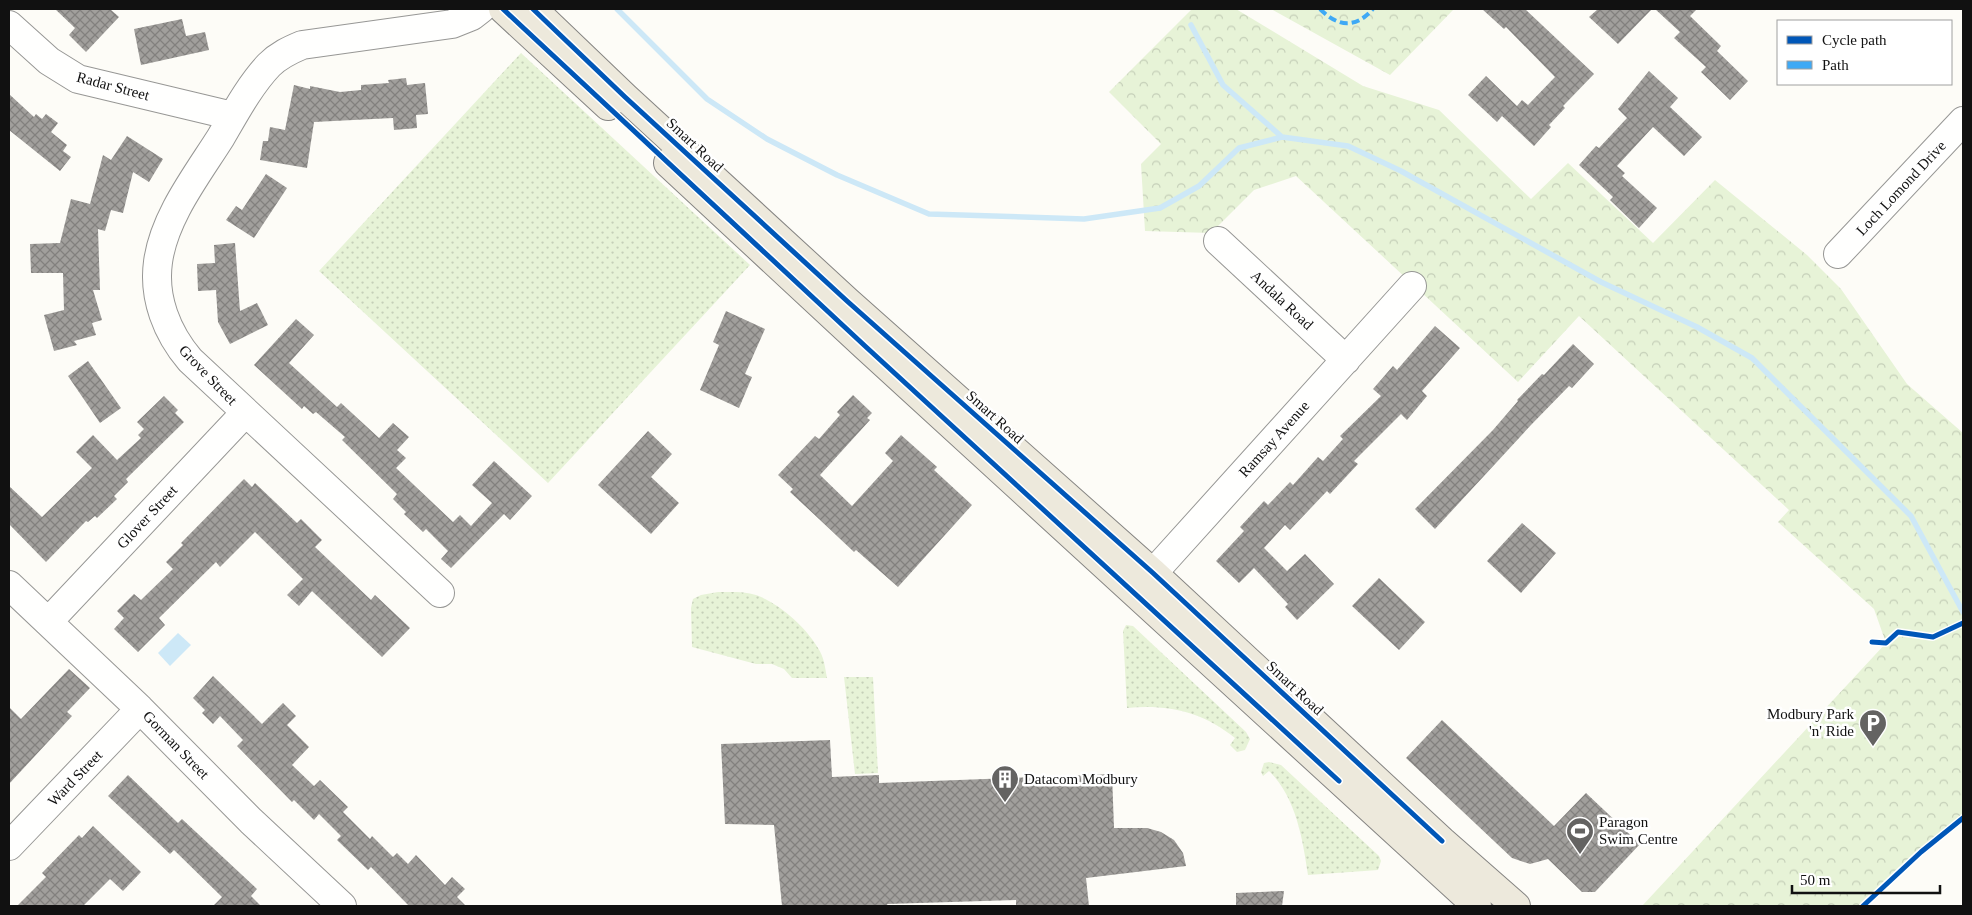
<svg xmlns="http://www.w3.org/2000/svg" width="1972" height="915" font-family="Georgia,serif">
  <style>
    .grass { fill: url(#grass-dots) }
    .park { fill: url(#park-crowns) }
    .water { fill: #cde8f7 }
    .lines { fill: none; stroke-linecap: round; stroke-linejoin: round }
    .stream { stroke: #cde8f7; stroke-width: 5.5 }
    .building { fill: url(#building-cross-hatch) }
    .minor-casing { stroke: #979795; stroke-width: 30 }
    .major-casing { stroke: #858482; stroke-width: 30 }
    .minor { stroke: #fffffe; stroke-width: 28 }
    .major { stroke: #ede9dc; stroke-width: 28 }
    .quiet { stroke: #3fa9f5; stroke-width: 4; stroke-dasharray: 8 4; stroke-linecap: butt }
    .cycleway-casing { stroke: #fff; stroke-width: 8 }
    .cycleway { stroke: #0057b8; stroke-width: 5 }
    .labels { text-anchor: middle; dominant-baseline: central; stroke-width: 5; stroke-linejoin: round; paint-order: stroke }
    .street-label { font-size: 15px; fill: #111; stroke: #fff }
    .poi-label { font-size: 15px; fill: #111; stroke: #fff; text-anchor: start }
  </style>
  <defs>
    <pattern id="grass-dots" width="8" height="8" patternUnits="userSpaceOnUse" patternTransform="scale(1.25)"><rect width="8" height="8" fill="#e7f3d7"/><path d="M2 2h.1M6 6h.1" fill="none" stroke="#c5cfb8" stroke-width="1.8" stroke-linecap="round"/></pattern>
    <pattern id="park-crowns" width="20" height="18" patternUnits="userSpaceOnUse" patternTransform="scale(1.25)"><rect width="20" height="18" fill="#e7f3d7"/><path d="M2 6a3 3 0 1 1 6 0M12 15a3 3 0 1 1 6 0" fill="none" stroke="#c5cfb8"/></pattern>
    <pattern id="building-cross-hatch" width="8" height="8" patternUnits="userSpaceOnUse" patternTransform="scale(1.25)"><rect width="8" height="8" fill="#a19f9c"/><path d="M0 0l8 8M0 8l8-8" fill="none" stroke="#82807e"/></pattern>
  </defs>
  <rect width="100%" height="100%" fill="#fdfcf7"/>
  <path class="grass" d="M521,53L750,265L548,483L319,271Z
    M718,592C730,592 744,591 756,595C779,603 806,627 818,648C824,657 825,667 827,678H792L784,669L772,664H756L692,647L691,608L693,599L701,595Z
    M1126,625L1133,626L1246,732L1250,739L1245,750L1237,752L1230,745L1235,738C1203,712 1168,704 1127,708L1123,631Z
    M873,677L878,773L855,774L844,677Z
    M1269,762L1281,765L1379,856L1381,861L1378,870L1308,875C1303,840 1296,797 1269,771L1263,776L1261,772L1264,763Z"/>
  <path class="park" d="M1192,9H1236L1363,86L1439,110L1531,199L1568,163L1653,243L1715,180L1807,255L1841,289L1907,384L1963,433V820L1945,831L1864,906H1642L1886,643L1874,609L1778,522L1789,510L1579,316L1518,382L1296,176L1254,190L1211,233L1145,231L1141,164L1161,144L1109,92Z
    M1271,9H1454L1390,75Z"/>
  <path class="water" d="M178,633L191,645L170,666L158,653Z"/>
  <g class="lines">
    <path class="stream" d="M617,9L707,99L767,139L837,175L929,214L1084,219L1160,208L1199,186L1239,148L1282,137L1348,146L1401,171L1601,282L1697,327L1752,358L1911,516L1963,612
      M1191,25L1223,85L1282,137"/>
  </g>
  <path class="building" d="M55,9H110L119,17L86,52L69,35L75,28Z
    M1482,9H1525L1594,74L1563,106L1565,108L1549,125L1551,127L1534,146L1502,116L1497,122L1468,95L1486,76L1517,106L1522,100L1528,105L1555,77L1506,27L1504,29Z
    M1598,9H1652L1618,44L1589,17Z
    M1655,9H1697L1690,16L1721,46L1717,51L1748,81L1730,100L1701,72L1706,67L1674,38L1680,32Z
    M182,19L186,36L205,32L209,50L141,65L134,29Z
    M1649,71L1678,98L1670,107L1702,137L1684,156L1653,127L1617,166L1625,173L1622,176L1657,208L1639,228L1610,200L1613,197L1579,165L1596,146L1599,148L1627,118L1618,109Z
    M406,78L407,85L425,83L428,114L416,115L417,128L394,130L393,118L314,122L307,168L260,160L263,141H268L270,127L285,130L294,85L310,89V86L340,92L361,90V85L389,83L388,80Z
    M9,94L34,117L36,114L42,119L46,114L58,123L51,132L67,145L63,151L71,157L60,171L9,130Z
    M127,136L163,159L149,182L133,172L123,213L111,210L105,231L98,229L100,290H93L102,320L92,323L96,335L74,341L77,345L54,351L44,315L64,310L63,273H31L30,244L60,243L71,199L90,204L103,155L111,160Z
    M266,174L287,188L254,238L226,220L236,206L242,210Z
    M235,243L240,311L257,303L268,325L230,344L218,322L216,290L198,291L197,264L215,263L214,245Z
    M726,311L765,329L745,374L752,377L739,408L700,390L719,345L713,342Z
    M296,319L314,335L289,363L337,407L341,403L379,438L393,423L409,437L397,450L406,458L396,468L453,522L460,515L471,526L492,503L472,485L494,461L532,496L510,520L504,514L451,568L441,559L448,551L426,529L423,532L404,514L406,512L393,499L397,494L342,440L345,437L316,412L313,414L304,406L302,409L254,365Z
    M1435,326L1460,348L1422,391L1427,396L1407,420L1401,414L1354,461L1358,464L1330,494L1327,491L1290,530L1285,525L1264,548L1287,571L1305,554L1334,584L1297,620L1285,607L1288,604L1254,568L1239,583L1216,561L1244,531L1240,527L1264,501L1268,505L1290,482L1293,485L1318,457L1323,461L1343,439L1340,436L1381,396L1373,389L1393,366L1397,370Z
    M1573,344L1594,364L1572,388L1569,386L1531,425L1435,529L1415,509L1493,430L1518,401L1517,400L1542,374L1544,375Z
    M88,361L121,408L100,423L68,376Z
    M853,395L872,413L867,418L870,420L820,475L852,506L893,461L885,453L901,435L937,467L934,470L972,505L898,587L856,550L854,552L819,519L790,492L793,489L778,475L815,436L819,439L840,415L837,412Z
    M164,396L178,410L175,413L184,422L126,479L128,482L114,496L117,499L97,518L95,516L88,522L86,521L46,562L9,524V486L42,517L92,468L76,452L93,435L117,460L141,438L138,435L144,429L137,422Z
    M648,431L672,454L651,477L679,503L651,534L598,485Z
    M244,479L252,487L255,483L297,523L301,519L322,540L315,547L371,600L375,595L410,628L382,657L312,591L299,606L287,595L303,579L255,532L220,567L216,562L159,618L165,625L138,652L114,629L124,618L117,611L134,594L141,600L173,569L166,562L183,545L181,543Z
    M1522,523L1556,553L1521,593L1487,561Z
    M1379,578L1425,622L1399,650L1352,606Z
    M69,669L90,688L67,712L72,716L9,784V707L21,719Z
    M213,676L262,724L283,703L296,716L287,725L309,747L292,765L314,786L320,780L348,807L343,812L370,839L372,836L393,857L397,853L408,864L416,855L445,885L452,877L465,889L457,897L466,906H409L371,867L368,870L337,840L341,836L319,814L314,820L294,800L292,802L237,746L243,740L220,716L213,724L202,713L205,710L193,698Z
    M1442,720L1554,826L1586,793L1640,844L1595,892H1582L1548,859L1530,864L1512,858L1406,758Z
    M830,740L832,777L879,775V783L1112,774L1114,828H1147L1161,832L1174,840L1183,853L1186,866L1086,878L1089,906H1016V900L887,904L888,906H782L774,825L725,824L721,744Z
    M128,775L178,823L182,819L257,889L251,896L261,906H213L222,897L174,850L170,854L108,796Z
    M93,826L141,872L123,891L110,879L83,906H17L46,877L42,873L79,835L82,838Z
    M1284,891L1282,906H1236V893Z"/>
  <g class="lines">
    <g class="minor-casing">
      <path id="minor" d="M9,25L49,61L78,79L233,116
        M1218,241L1346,360
        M1838,254L1963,121
        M9,585L140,709L251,821L342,906
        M1136,588L1153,573L1412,286
        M440,593L190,360C167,333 153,298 158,262C164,217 197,175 221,137C235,113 250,85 269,65C279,55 290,50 302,45L452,24L472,16L481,9
        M49,621L245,413
        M9,846L140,709"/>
    </g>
    <g class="major-casing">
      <path id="major" d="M503,9L608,106
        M533,9L625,97L847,301L1153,573L1442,841L1516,906
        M668,163L865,346L1477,906"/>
    </g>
    <use href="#minor" class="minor"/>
    <use href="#major" class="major"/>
    <path class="quiet" d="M1320,9C1338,27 1355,29 1373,9"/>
    <g class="cycleway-casing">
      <path id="cycleway" d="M503,9L865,346L1339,781
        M533,9L625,97L847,301L1153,573L1442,841
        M1872,642L1886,643L1898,632L1933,637L1963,623
        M1863,906L1921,852L1963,818"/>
    </g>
    <use href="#cycleway" class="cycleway"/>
  </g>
  <defs>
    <g id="parking-pin" transform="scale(1.4375)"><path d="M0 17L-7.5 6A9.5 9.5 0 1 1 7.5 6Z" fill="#646362" stroke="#fff"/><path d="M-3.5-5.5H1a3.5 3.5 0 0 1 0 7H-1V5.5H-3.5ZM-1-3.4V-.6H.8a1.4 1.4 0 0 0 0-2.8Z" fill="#fff"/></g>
    <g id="building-pin" transform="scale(1.4375)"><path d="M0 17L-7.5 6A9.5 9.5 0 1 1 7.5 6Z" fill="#646362" stroke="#fff"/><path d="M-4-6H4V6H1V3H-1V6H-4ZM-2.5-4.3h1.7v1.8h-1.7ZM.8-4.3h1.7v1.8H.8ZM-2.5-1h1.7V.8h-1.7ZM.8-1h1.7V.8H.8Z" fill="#fff"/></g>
    <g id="stadium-pin" transform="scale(1.4375)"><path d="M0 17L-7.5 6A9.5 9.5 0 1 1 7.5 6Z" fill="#646362" stroke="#fff"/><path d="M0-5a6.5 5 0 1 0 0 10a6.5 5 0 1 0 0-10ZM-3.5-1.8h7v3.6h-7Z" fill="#fff"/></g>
  </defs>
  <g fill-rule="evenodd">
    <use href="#parking-pin" x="1873" y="723"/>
    <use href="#building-pin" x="1005" y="779"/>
    <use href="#stadium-pin" x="1580" y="831"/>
  </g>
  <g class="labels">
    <g class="street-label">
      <text transform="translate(113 86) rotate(15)">Radar Street</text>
      <text transform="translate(695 145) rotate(43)">Smart Road</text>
      <text transform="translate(1901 188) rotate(-47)">Loch Lomond Drive</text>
      <text transform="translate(1282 300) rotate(43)">Andala Road</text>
      <text transform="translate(208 375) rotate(46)">Grove Street</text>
      <text transform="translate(995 417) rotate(42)">Smart Road</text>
      <text transform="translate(1274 439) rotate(-48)">Ramsay Avenue</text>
      <text transform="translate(147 517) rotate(-47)">Glover Street</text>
      <text transform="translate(1295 688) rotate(43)">Smart Road</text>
      <text transform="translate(176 745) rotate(46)">Gorman Street</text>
      <text transform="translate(75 778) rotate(-46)">Ward Street</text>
    </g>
    <g class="poi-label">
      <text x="1854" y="714" text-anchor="end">Modbury Park<tspan x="1854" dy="17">'n' Ride</tspan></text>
      <text x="1024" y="779">Datacom Modbury</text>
      <text x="1599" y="822">Paragon<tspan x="1599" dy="17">Swim Centre</tspan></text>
    </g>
  </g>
  <rect width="1972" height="915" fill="none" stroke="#111111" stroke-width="20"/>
  <rect x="1777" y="20" width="175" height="65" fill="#ffffff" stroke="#a0a0a0"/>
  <rect x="1787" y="36" width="25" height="8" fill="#0057b8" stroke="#a0a0a0"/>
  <text x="1822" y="45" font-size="15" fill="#111111">Cycle path</text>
  <rect x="1787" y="61" width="25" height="8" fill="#3fa9f5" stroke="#a0a0a0"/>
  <text x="1822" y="70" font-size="15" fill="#111111">Path</text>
  <path d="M1792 885v8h148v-8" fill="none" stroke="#111111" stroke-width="2.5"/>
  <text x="1800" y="885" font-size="15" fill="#111111" stroke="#ffffff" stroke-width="4" paint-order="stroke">50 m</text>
</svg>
